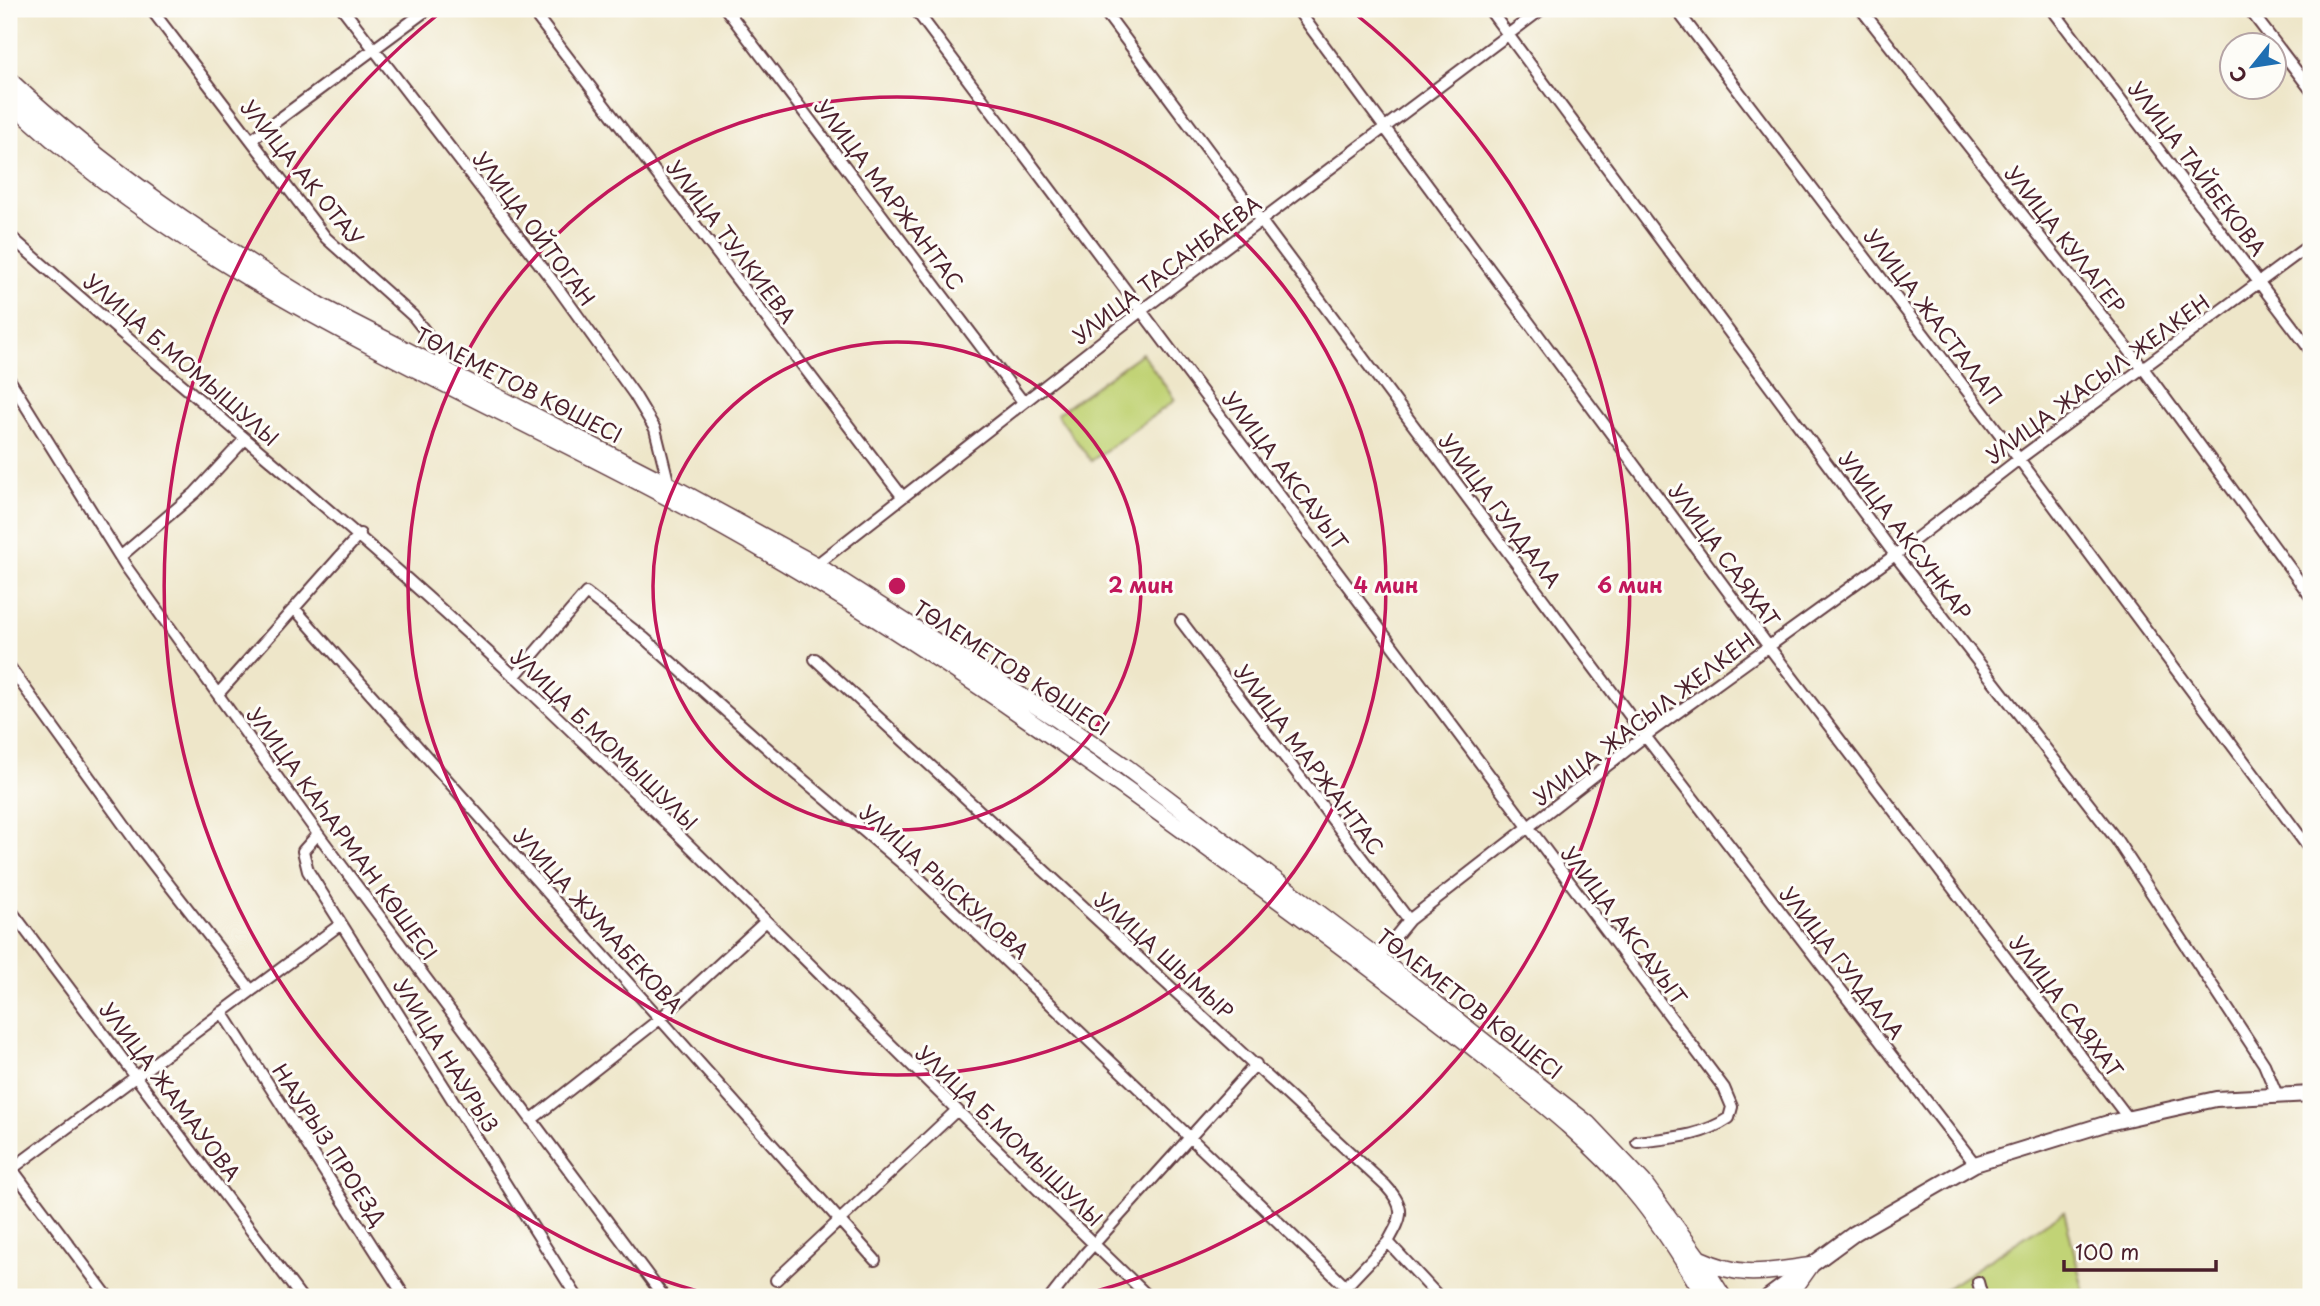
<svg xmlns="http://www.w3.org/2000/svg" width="2320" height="1306" font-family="'Playpen Sans',sans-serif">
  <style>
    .green { fill: #c1d376; stroke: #867950; stroke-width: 2 }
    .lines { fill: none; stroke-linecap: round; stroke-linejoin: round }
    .minor-casing { stroke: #633d43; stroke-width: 14 }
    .secondary-casing { stroke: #633d43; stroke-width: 18 }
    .primary-casing { stroke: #633d43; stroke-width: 19 }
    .minor { stroke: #fff; stroke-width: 10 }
    .secondary { stroke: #fff; stroke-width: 14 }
    .primary { stroke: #fff; stroke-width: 16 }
    .ring { fill: none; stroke: #c2185b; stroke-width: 3.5 }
    .labels { text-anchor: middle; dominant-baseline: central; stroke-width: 6; stroke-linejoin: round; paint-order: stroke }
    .street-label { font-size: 21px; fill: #4a1f2b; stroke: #fdfcf7 }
    .centre { fill: #c2185b; stroke: #fdfcf7; stroke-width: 3.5 }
    .ring-label { font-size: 21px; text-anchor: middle; font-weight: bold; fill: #c2185b; stroke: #fdfcf7; stroke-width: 6; stroke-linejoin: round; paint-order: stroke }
  </style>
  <rect width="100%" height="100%" fill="#fdfcf7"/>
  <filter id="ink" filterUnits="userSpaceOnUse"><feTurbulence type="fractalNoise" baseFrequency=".0143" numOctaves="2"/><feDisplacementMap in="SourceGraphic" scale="14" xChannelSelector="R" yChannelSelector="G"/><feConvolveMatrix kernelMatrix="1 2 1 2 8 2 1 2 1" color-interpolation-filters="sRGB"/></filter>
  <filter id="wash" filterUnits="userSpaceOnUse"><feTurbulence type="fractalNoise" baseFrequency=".00686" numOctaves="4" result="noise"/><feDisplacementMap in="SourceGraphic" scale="28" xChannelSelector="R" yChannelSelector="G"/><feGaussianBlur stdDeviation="1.57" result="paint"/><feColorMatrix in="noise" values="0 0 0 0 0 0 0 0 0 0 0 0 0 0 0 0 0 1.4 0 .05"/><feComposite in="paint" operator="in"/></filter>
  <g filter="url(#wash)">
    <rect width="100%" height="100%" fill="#eee6c9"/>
    <path class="green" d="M1142,353L1175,400L1091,461L1057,414Z
      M2064,1211L2085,1297H1933Z"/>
  </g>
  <g filter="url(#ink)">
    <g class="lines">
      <g class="minor-casing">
        <path id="minor" d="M151,9L326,238L413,316L436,345L450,373
          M343,9L555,284L634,394L655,429L669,485
          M531,9L902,496
          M726,9L1023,402
          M915,9L1724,1088L1732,1107L1729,1118C1701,1137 1670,1138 1637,1142
          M1103,9L1645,736L1975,1164
          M1297,9L1769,647L2129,1119
          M1489,9L1895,555L2116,839L2264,1064L2277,1095
          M1676,9L2019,459L2311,851
          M1861,9L2143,368L2311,597
          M2052,9L2311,351
          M2249,9L2311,90
          M251,140L428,9
          M9,235C177,384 352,524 516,678C731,881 936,1094 1149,1297
          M9,379L127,568L318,834L664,1297
          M120,557L195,493L245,439
          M816,565L1142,310L1542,9
          M294,608L875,1260
          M1181,621L1409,920
          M815,659L1386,1186C1407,1209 1402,1217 1388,1242L1439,1297
          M9,666L142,850L251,990
          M514,677L586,593L644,638L793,771L917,876L1346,1287
          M218,694L360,534
          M318,834L303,851L308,871L577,1297
          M9,908L301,1297
          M1378,958L1409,920L1645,736L1895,555L2019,459L2311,244
          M222,1012L405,1297
          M531,1120L661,1018L765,922
          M9,1165L108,1297
          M9,1171L341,924
          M776,1280L957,1110
          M1978,1282L1982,1297
          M1051,1297L1084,1255L1256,1064
          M1336,1297L1388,1242"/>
      </g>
      <g class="secondary-casing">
        <path id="secondary" d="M1768,1297L1855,1233L1975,1164L2108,1123L2216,1099L2311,1094"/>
      </g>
      <g class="primary-casing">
        <path id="primary" d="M9,80C103,168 210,240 320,306L669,485L816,565L1057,719L1126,767L1378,958L1588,1124L1643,1182L1699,1259L1723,1297
          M9,100C198,281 446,378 673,500C906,623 1117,782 1329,937C1385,979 1441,1021 1495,1065C1545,1105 1594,1144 1635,1193C1662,1225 1684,1261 1705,1297
          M1700,1259C1744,1279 1764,1272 1810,1266
          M1788,1297L1810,1266"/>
      </g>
      <use href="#minor" class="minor"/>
      <use href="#secondary" class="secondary"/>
      <use href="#primary" class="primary"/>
    </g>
  </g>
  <g class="ring">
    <circle cx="897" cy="586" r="244"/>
    <circle cx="897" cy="586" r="489"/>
    <path d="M720 1297A733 733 0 0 1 441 12M1353 12A733 733 0 0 1 1074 1297"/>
  </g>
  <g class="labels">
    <g class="street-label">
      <text transform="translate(2198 168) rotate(53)">УЛИЦА ТАЙБЕКОВА</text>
      <text transform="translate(303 172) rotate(51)">УЛИЦА АК ОТАУ</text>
      <text transform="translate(890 194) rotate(53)">УЛИЦА МАРЖАНТАС</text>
      <text transform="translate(535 228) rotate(53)">УЛИЦА ОЙТОГАН</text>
      <text transform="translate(2066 239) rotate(52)">УЛИЦА КУЛАГЕР</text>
      <text transform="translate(732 241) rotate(53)">УЛИЦА ТУЛКИЕВА</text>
      <text transform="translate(1166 269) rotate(-37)">УЛИЦА ТАСАНБАЕВА</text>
      <text transform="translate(1934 316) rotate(53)">УЛИЦА ЖАСТАЛАП</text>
      <text transform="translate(182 359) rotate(41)">УЛИЦА Б.МОМЫШУЛЫ</text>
      <text transform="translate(2097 378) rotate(-36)">УЛИЦА ЖАСЫЛ ЖЕЛКЕН</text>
      <text transform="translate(519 384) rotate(27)">ТӨЛЕМЕТОВ КӨШЕСІ</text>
      <text transform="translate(1286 470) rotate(53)">УЛИЦА АКСАУЫТ</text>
      <text transform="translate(1501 510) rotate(53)">УЛИЦА ГУЛДАЛА</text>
      <text transform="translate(1906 535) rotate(53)">УЛИЦА АКСУНКАР</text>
      <text transform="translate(1725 555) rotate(54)">УЛИЦА САЯХАТ</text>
      <text transform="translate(1012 667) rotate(33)">ТӨЛЕМЕТОВ КӨШЕСІ</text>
      <text transform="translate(1643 718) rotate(-37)">УЛИЦА ЖАСЫЛ ЖЕЛКЕН</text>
      <text transform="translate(605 739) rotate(44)">УЛИЦА Б.МОМЫШУЛЫ</text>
      <text transform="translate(1310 759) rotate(53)">УЛИЦА МАРЖАНТАС</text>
      <text transform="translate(343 833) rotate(54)">УЛИЦА КАҺАРМАН КӨШЕСІ</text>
      <text transform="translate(945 881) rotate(42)">УЛИЦА РЫСКУЛОВА</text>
      <text transform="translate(599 920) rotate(48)">УЛИЦА ЖУМАБЕКОВА</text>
      <text transform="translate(1625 925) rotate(53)">УЛИЦА АКСАУЫТ</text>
      <text transform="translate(1165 955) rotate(42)">УЛИЦА ШЫМЫР</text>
      <text transform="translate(1843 962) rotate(52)">УЛИЦА ГУЛДАЛА</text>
      <text transform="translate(1470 1003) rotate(38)">ТӨЛЕМЕТОВ КӨШЕСІ</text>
      <text transform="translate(2067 1006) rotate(53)">УЛИЦА САЯХАТ</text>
      <text transform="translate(447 1055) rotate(58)">УЛИЦА НАУРЫЗ</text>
      <text transform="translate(171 1091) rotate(53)">УЛИЦА ЖАМАУОВА</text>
      <text transform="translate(1010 1135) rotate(44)">УЛИЦА Б.МОМЫШУЛЫ</text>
      <text transform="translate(330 1144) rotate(57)">НАУРЫЗ ПРОЕЗД</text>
    </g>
  </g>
  <circle cx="897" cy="586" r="10" class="centre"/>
  <g class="ring-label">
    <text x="1141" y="593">2 мин</text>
    <text x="1386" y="593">4 мин</text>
    <text x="1630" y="593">6 мин</text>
  </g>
  <rect width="2320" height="1306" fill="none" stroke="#fdfcf7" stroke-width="35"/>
  <g transform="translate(2253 66) rotate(240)"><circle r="33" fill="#fdfcf7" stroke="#b5a4a5" stroke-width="2"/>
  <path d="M0-5L12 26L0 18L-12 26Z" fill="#1f6fb2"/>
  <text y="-10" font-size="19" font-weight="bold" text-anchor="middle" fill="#4a1f2b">С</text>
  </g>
  <path d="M2064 1260v10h152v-10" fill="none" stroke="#4a1f2b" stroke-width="3.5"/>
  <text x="2075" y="1260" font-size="21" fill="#4a1f2b" stroke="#fdfcf7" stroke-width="5" paint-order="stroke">100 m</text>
</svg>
